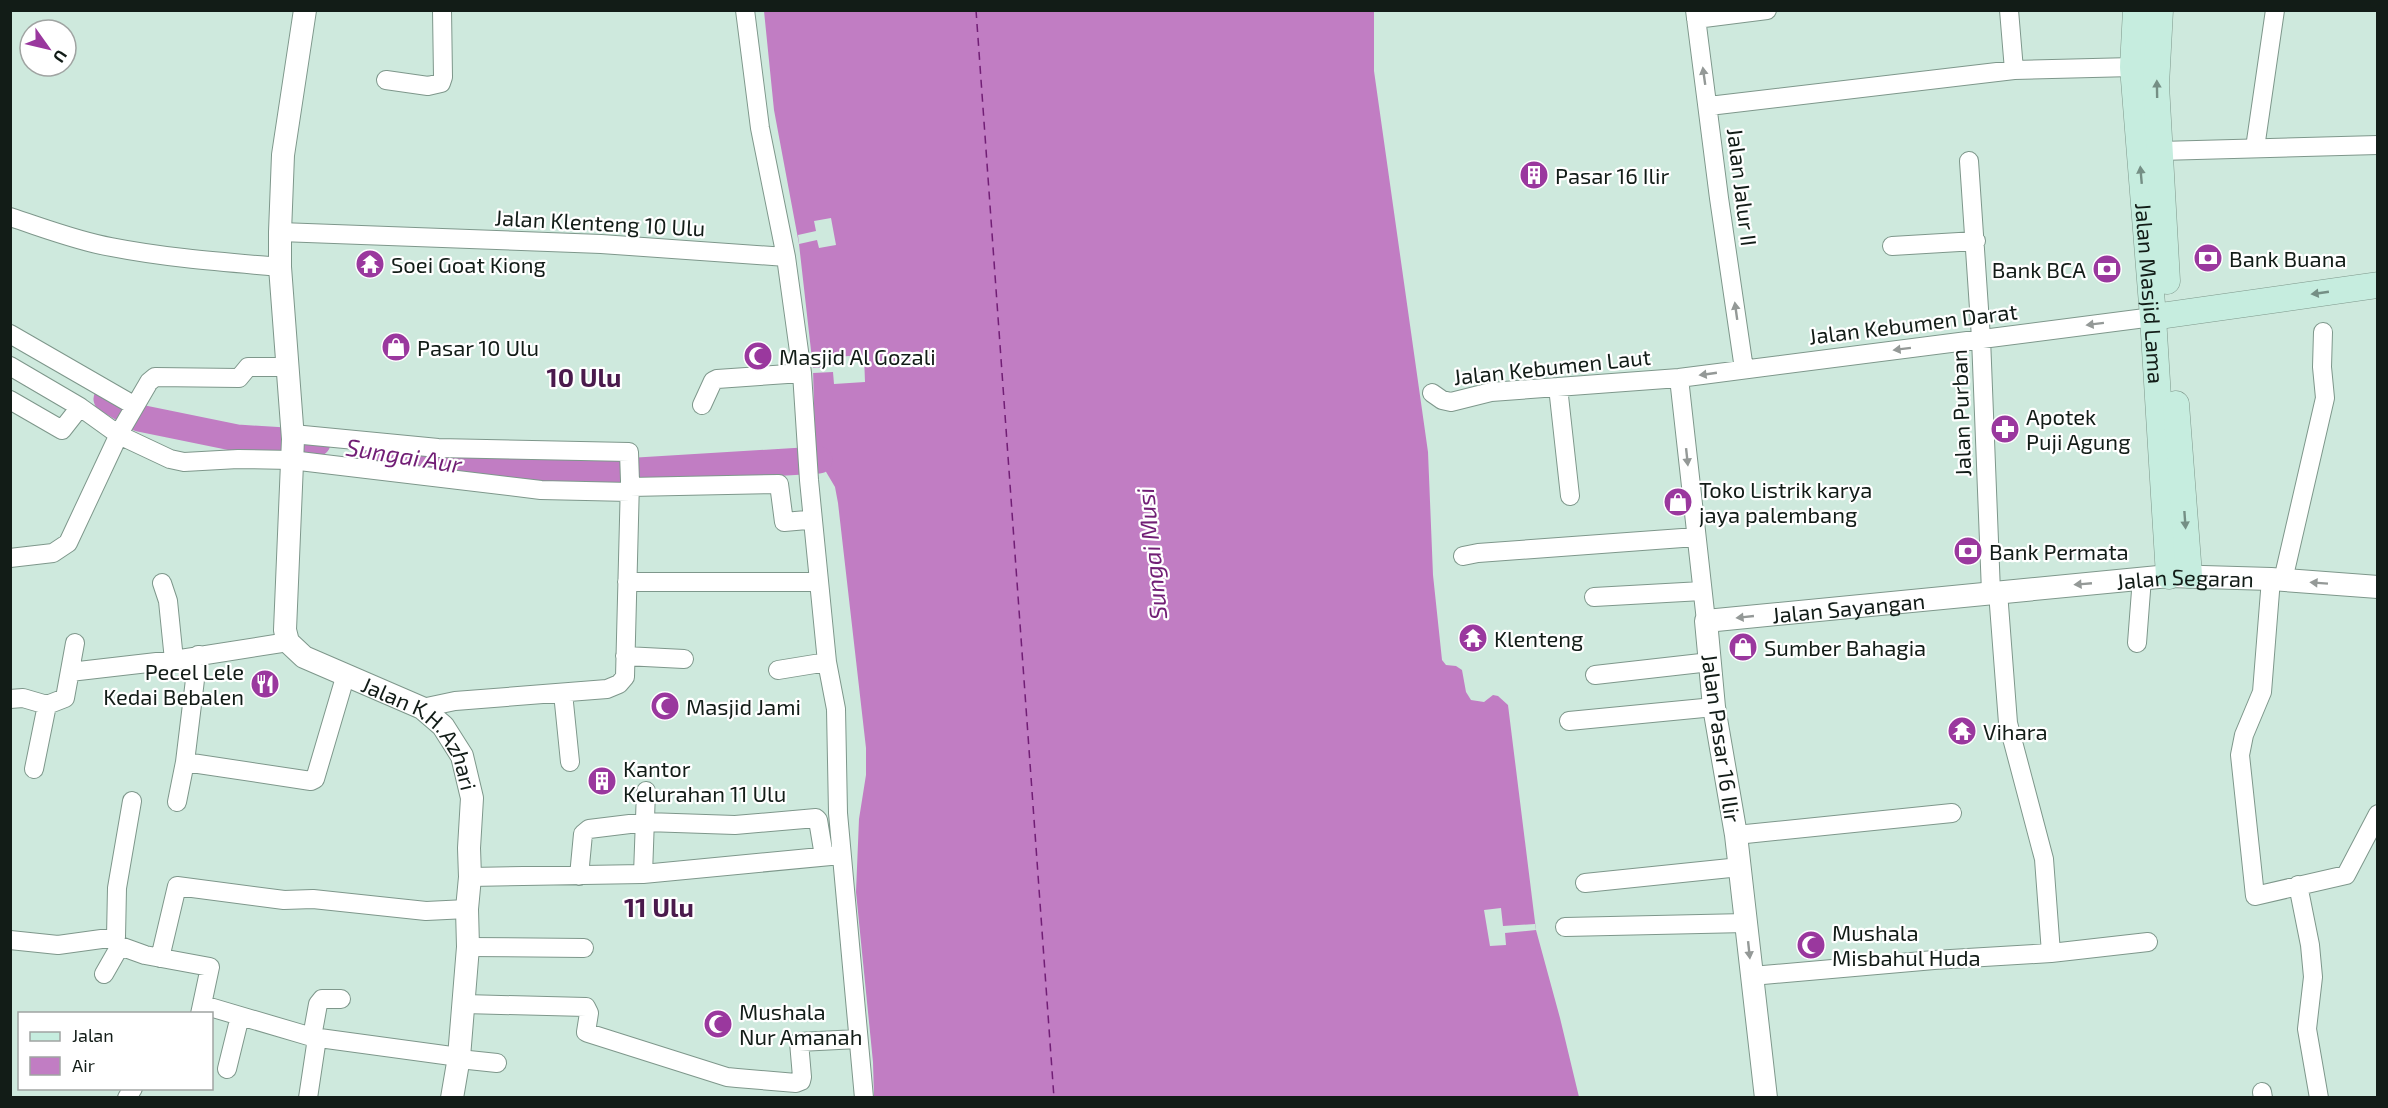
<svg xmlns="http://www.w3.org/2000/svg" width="2388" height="1108" font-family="'Exo 2',sans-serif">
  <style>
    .water { fill: #c17dc3 }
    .pier { fill: #cee9dd }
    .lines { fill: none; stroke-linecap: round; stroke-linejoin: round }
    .river { stroke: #c17dc3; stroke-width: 27 }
    .ferry { stroke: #711e75; stroke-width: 1.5; stroke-dasharray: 8 6; stroke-linecap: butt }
    .minor-casing { stroke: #7e978b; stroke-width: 20 }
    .tertiary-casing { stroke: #7e978b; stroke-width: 24 }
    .secondary-casing { stroke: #7e978b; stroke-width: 27 }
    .minor { stroke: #fff; stroke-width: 18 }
    .tertiary { stroke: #fff; stroke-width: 22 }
    .secondary { stroke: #c6eddf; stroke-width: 26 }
    .oneway { fill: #949997 }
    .oneway2 { fill: #758f85 }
    .labels { text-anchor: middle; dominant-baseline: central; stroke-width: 4.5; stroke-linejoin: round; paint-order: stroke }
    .poi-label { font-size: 22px; fill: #121c17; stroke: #fff; text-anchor: start }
    .street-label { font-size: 22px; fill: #121c17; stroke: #fff }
    .water-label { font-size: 24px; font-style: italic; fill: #711e75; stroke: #fff }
    .quarter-label { font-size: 26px; font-weight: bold; fill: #4a1a4c; stroke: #fff }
  </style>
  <rect width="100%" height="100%" fill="#cee9dd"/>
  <path class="water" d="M764,11H1374V71L1428,452L1433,575L1442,660L1446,665L1456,666L1462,670L1466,692L1471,700L1484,702L1493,695L1498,696L1508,705L1536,930L1560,1018L1579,1097H874L873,1062L856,892L859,819L866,775V748L838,503L835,487L819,460L815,447L813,368L799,244L774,110Z"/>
  <path class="pier" d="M831,218L836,245L819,248L817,240L799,244L798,235L816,231L814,221Z
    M864,355L865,382L834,384L833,372L813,373V368L834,366V357Z
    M1501,908L1503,926L1535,924L1536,930L1505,933L1506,945L1490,946L1484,910Z"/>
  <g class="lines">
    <path class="river" d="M107,399L139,418L237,438L317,443
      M367,447L501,471L589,474L819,460"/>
    <path class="ferry" d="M976,10L1054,1098"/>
    <g class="minor-casing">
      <path id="minor" d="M1695,10L1719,198L1744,369
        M2009,10L2014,70
        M1696,19L1767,10
        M386,80L428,86L441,83L443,77L442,10
        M1709,106L2014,70L2133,67
        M2255,148L2275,10
        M2160,151L2378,145
        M1969,161L1981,338L1991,592
        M10,217C44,228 77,241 111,247C167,258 223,262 280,267
        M280,232L601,244L786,257L760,128L745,10
        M1892,246L1976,241
        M786,257L802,373L809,480L827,662L836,709L838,813L864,1098
        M10,334L135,406
        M10,366L80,407L119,435L170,459L184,462L238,459L291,460L541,490L630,492
        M1679,378L1706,621
        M1558,387L1570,496
        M1432,393L1442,400L1451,402L1491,392L1679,378L2153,317
        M10,400L62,430L80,407
        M702,405L713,381L717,379L802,373
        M293,434L438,448L629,452L630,481L625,677L619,684L607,689L455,701L422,708
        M630,487L779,484L784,522L807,520
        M1463,556L1478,553L1696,537
        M10,558L53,553L68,543L121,430L149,382L155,377L239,378L248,367H286
        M2271,579L2262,692L2244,735L2240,755L2255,896L2346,875L2378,814
        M2283,580L2325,398L2322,367L2323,332
        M627,582H814
        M162,583L168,601L174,660
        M1998,592L2008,723L2044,859L2051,953
        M1594,597L1702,591
        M2137,643L2142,578
        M625,656L684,659
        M778,670L827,662
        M70,672L174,660L288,642
        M1595,675L1710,662
        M563,693L570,762
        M10,699L23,698L47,705L65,698L75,643
        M1569,721L1714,707
        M185,762L198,655
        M34,769L47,705
        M177,802L185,762L311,781L315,779L346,674
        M1736,835L1952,813
        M643,874L646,791
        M579,876L583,834L589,829L646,822L735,825L816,818L818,820L824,856
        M470,877L643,874L841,855
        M1585,883L1740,867
        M2298,885L2310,945L2313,977L2307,1029L2319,1098
        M1565,927L1746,923
        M10,940L58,945L116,937L117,888L132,801
        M468,947L584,948
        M160,958L177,886L284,900L313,899L426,911L467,909
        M104,974L120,946L145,955L210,967L200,1014
        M1752,976L1934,960L2051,953L2148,942
        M464,1004L586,1007L589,1013L586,1032L588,1033L727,1077L737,1078L796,1083L801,1081L802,1077L799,1042L858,1039
        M203,1005L312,1037L459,1057
        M312,1037L318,1004L322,999H341
        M459,1059L497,1063
        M227,1069L240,1016
        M2262,1092L2263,1098
        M127,1098L133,1088
        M308,1098L317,1038"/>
    </g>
    <g class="tertiary-casing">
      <g id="tertiary">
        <path id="s1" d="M305,10L283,155L280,232V267L293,439L285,630L288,642L304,657L422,708L443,726L462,756L472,798L469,848L470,877L467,909L468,947L459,1057L452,1098"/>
        <path id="s2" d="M1766,1098L1736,835L1714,707L1706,621L2169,576L2271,579L2378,587"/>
      </g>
    </g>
    <g class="secondary-casing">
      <g id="secondary">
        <path id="s3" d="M2136,10L2133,67L2153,317L2169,576"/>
        <path d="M2160,10L2156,85L2167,281"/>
        <path d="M2153,317L2378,285"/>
        <path d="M2176,404L2189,575"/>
      </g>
    </g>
    <use href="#minor" class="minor"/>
    <use href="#tertiary" class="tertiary"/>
    <use href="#secondary" class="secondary"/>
  </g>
  <defs><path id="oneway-solid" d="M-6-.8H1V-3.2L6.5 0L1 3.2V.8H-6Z" transform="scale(1.5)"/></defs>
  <g class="oneway">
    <use href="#oneway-solid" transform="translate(1704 76) rotate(-98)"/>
    <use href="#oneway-solid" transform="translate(1736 311) rotate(-98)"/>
    <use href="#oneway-solid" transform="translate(2095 324) rotate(173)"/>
    <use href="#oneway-solid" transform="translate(1902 349) rotate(173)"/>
    <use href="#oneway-solid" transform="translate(1708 374) rotate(172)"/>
    <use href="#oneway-solid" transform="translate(1687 457) rotate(84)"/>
    <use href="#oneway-solid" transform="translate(2319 583) rotate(-176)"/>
    <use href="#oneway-solid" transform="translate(2083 584) rotate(175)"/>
    <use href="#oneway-solid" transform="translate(1745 617) rotate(174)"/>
    <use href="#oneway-solid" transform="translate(1749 950) rotate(84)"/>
  </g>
  <g class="oneway2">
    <use href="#oneway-solid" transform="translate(2157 89) rotate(-91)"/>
    <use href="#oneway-solid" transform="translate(2141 175) rotate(-95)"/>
    <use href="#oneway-solid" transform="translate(2320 293) rotate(172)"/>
    <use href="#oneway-solid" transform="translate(2185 520) rotate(86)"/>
  </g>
  <defs>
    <g id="building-disc" transform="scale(1.5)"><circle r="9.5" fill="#9a389e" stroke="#fff"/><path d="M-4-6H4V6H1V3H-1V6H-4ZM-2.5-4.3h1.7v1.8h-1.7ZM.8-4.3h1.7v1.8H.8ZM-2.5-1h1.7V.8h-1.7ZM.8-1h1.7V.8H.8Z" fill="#fff"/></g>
    <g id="bank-disc" transform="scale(1.5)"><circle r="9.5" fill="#9a389e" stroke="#fff"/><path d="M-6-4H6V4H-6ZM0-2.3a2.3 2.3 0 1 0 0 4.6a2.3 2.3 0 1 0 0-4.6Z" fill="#fff"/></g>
    <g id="temple-disc" transform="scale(1.5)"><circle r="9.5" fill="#9a389e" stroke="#fff"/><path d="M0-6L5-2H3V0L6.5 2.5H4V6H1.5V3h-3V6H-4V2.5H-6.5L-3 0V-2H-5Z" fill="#fff"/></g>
    <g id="shop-disc" transform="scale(1.5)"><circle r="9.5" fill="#9a389e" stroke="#fff"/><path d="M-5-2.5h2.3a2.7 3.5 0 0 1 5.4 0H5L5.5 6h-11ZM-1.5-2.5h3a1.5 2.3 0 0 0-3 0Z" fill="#fff"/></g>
    <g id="mosque-disc" transform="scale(1.5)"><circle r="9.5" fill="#9a389e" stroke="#fff"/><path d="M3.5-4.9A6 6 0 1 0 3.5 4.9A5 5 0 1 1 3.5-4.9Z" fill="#fff"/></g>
    <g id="pharmacy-disc" transform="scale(1.5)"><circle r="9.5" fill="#9a389e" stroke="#fff"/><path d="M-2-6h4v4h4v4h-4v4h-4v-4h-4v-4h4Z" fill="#fff"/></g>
    <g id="restaurant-disc" transform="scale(1.5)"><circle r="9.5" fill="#9a389e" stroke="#fff"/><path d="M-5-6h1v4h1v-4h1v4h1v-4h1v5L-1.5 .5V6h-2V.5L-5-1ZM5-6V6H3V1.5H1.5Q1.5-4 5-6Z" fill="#fff"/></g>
  </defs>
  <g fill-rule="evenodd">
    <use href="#building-disc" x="1534" y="175"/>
    <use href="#bank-disc" x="2208" y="258"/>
    <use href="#temple-disc" x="370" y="264"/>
    <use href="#bank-disc" x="2107" y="269"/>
    <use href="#shop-disc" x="396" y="347"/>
    <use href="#mosque-disc" x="758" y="356"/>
    <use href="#pharmacy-disc" x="2005" y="429"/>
    <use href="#shop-disc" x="1678" y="502"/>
    <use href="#bank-disc" x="1968" y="551"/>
    <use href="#temple-disc" x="1473" y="638"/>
    <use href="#shop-disc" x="1743" y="647"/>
    <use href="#restaurant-disc" x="265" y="684"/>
    <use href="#mosque-disc" x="665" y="706"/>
    <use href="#temple-disc" x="1962" y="731"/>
    <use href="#building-disc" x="602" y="781"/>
    <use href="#mosque-disc" x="1811" y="945"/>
    <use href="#mosque-disc" x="718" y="1024"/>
  </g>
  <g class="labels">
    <g class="poi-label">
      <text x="1555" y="175">Pasar 16 Ilir</text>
      <text x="2229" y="258">Bank Buana</text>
      <text x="391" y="264">Soei Goat Kiong</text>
      <text x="2086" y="269" text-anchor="end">Bank BCA</text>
      <text x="417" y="347">Pasar 10 Ulu</text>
      <text x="779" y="356">Masjid Al Gozali</text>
      <text x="2026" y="416">Apotek<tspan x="2026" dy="25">Puji Agung</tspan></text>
      <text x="1699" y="489">Toko Listrik karya<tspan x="1699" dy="25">jaya palembang</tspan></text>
      <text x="1989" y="551">Bank Permata</text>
      <text x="1494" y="638">Klenteng</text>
      <text x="1764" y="647">Sumber Bahagia</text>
      <text x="244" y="671" text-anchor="end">Pecel Lele<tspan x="244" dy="25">Kedai Bebalen</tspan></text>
      <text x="686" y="706">Masjid Jami</text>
      <text x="1983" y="731">Vihara</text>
      <text x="623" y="768">Kantor<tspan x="623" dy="25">Kelurahan 11 Ulu</tspan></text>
      <text x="1832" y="932">Mushala<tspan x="1832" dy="25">Misbahul Huda</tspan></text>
      <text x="739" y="1011">Mushala<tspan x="739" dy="25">Nur Amanah</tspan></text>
    </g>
    <g class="street-label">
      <text transform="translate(1743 187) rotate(83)">Jalan Jalur II</text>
      <text transform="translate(600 222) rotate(3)">Jalan Klenteng 10 Ulu</text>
      <text stroke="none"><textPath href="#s3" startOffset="284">Jalan Masjid Lama</textPath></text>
      <text transform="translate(1913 323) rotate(-7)">Jalan Kebumen Darat</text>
      <text transform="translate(1552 366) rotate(-6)">Jalan Kebumen Laut</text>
      <text transform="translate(1960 413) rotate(-92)">Jalan Purban</text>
      <text stroke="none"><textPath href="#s2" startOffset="962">Jalan Segaran</textPath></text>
      <text stroke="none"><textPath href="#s2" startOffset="624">Jalan Sayangan</textPath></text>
      <text transform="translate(1722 738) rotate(82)">Jalan Pasar 16 Ilir</text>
      <text stroke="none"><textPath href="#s1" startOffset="802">Jalan K.H. Azhari</textPath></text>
    </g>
    <g class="water-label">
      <text transform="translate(404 455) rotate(9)">Sungai Aur</text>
      <text transform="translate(1151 554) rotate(-96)">Sungai Musi</text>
    </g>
    <g class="quarter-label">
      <text x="584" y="376">10 Ulu</text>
      <text x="659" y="906">11 Ulu</text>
    </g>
  </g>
  <rect width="2388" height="1108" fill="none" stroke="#121c17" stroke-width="24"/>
  <rect x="18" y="1012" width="195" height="78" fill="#ffffff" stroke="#a0a4a2" stroke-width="1.5"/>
  <rect x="30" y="1032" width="30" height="9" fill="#c6eddf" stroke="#a0a4a2" stroke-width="1.5"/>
  <text x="72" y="1042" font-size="18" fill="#121c17">Jalan</text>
  <rect x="30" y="1057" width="30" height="18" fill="#c17dc3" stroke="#a0a4a2" stroke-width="1.5"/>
  <text x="72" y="1072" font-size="18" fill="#121c17">Air</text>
  <g transform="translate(48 48) rotate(124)"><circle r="28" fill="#ffffff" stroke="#a0a4a2" stroke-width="1.5"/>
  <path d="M0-4.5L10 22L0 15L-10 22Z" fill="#9a389e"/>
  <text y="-9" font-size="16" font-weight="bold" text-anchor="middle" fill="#121c17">U</text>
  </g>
</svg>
